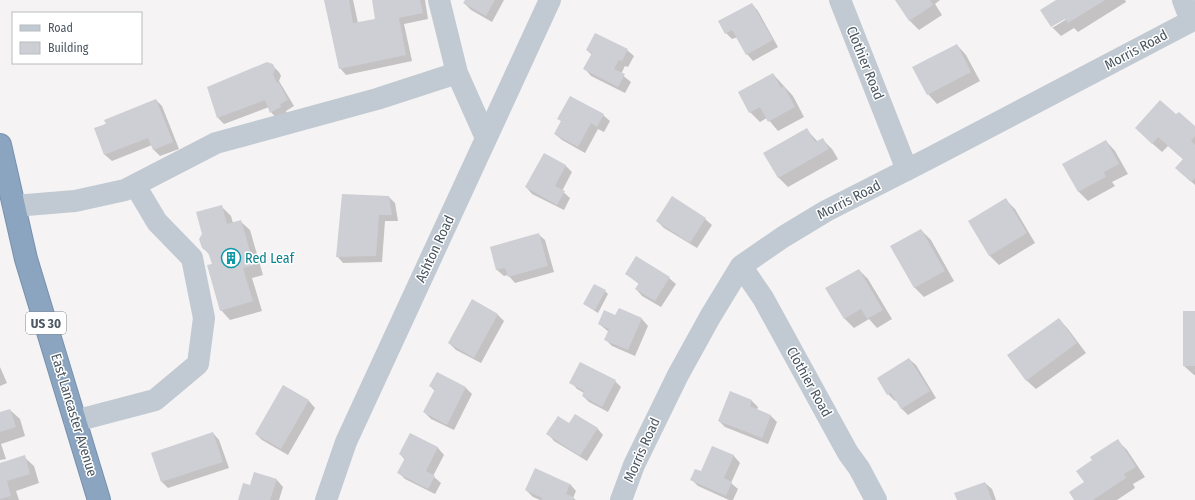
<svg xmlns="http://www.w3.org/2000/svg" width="1195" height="500" font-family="'Fira Sans Condensed',sans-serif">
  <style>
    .shadow { fill: #0003; fill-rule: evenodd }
    .building { fill: #cdcfd5 }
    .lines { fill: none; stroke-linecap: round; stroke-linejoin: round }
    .highway-casing { stroke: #7690ad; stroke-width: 24 }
    .minor { stroke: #c1cad2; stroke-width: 22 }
    .highway { stroke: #8ba5c1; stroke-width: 22 }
    .labels { text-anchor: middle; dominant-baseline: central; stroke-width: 3; stroke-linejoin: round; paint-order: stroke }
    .shield { fill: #fff; stroke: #808990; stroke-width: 1 }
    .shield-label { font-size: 13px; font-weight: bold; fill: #4a5661 }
    .street-label { font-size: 14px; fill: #4a5661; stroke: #fff }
    .culture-label { font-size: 14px; fill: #0d838f; stroke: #fff; text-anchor: start }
  </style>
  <rect width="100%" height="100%" fill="#f5f3f3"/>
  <path class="shadow" d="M325,0H353L358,23L377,20L373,0H425L428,19L404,24L412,61L346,75L340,68Z
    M466,0H504L492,22L471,10L464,3Z
    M896,0H940L935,4L942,15L919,30L910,21Z
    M1058,0H1125L1126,2L1078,32L1074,28L1061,36L1052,27L1041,11ZM1069,15L1070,17L1052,28V25Z
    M752,4L758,11L778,47L753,61L747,54L738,37L732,39L726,33Z
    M957,45L966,55L980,81L937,104L928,94Z
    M587,50H627L634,56L628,67L625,66L621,74L631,82L625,93L591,76L585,69L592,55Z
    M272,65L279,72L281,76L279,81L294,106L286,111L287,114L277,119L271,112L269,107L224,124L218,118Z
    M773,74L793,96L804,117L778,131L767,118L760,122L750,112Z
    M156,100L162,106L179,149L160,156L154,150L152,145L112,161L105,155L95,129Z
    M603,115L610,121L604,132L598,129L585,153L562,140L555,134L562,122L559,119Z
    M1176,116L1195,127V185L1186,177L1184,160L1168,146L1162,152L1146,138Z
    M807,130L818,142L822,139L832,149L838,159L788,187L778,177Z
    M1106,141L1115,151L1128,174L1112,182L1115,186L1088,201L1079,192L1064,164Z
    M544,154L566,166L572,172L562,191L570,198L564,210L532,194L526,187Z
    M389,197L395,203L398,221H385L382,262L343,263L337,256Z
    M1006,200L1015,209L1035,243L999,265L989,255Z
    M221,206L231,216L233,223L240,221L250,230L263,275L252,278L262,311L230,320L221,310L213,265L210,255L203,248Z
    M705,219L712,225L697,248L664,228L657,221Z
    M921,230L931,240L954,281L924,297L915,288L892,247Z
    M538,234L545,240L554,272L515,283L508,275L504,276L497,270L491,247Z
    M859,270L868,279L892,319L877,328L869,319L854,328L844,318Z
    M626,274L669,278L676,284L661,307L642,296L636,289L639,284Z
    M605,291L608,294L598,313L584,304Z
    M619,309L642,319L648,326L635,356L612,346L605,339L609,332L599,324L616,316Z
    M1195,312V375H1194L1184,366Z
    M497,314L504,321L481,363L456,350L449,343Z
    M1059,319L1068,329L1086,353L1036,389L1026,380Z
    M909,359L916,365L936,398L908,415L901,408L896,400L895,401L888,394Z
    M0,367L7,383L0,386Z
    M615,381L621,387L608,412L589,402L583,396L584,393L577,389L571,382Z
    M283,386L309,401L315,408L288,455L262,440L256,434Z
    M430,386L466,388L472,394L454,430L431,419L424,412L435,391Z
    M730,392L752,401L758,407L757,410L771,416L777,422L768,444L725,427L719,421Z
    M10,410L20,419L25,436L1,444L6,459L0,460V413Z
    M570,424L597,428L603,435L587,461L554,441L548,434Z
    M213,433L219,440L229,468L168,488L162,482L152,453Z
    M410,434L438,448L444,455L433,476L441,483L435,494L405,479L399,473L405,460L400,454Z
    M1118,441L1127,450L1145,477L1133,484L1135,488L1117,500H1075L1086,483Z
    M713,447L734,456L740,463L731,483L738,489L733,500H729L698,486L691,479L701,473Z
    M24,457L34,466L39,483L16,491L19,500H0V464Z
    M255,473L277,480L283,487L279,500H239L251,486Z
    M985,483L992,489L996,500H958Z
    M570,484L576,491L573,498L576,500H540L533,497L526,490Z"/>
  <path class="building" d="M324,0H349L353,23L375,19L372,0H420L423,13L399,18L406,55L339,69Z
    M465,0H495L486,16L463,3Z
    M895,0H930L933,5L909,21Z
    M1056,0H1105L1068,23L1065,19L1051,27L1040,10Z
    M752,3L773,40L746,55L732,30L725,34L718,21Z
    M595,33L628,49L622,61L619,60L614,69L625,74L618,87L583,69L592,53L586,50Z
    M957,44L971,72L927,95L912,67Z
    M267,62L273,64L275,69L273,74L277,83H279L288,100L280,104L281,107L270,113L265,100L217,118L207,87Z
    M773,73L781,88L784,86L795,107L768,122L760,107L749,113L738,92Z
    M570,96L604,114L597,127L591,123L578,147L554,134L561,121L557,119Z
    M156,99L173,142L153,150L148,138L104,155L94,128L106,124L104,120Z
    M1160,100L1176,114L1179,112L1195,126V136L1191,141L1195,145V178L1191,182L1175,168L1183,159L1158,137L1152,144L1135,128Z
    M807,128L815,142L823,138L829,149L778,178L763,153Z
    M1106,140L1119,164L1104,172L1106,177L1078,192L1062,164Z
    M544,153L566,165L555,186L565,191L557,205L525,187Z
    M342,194L389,196L392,215H379L376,256L336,257Z
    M672,196L706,218L690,243L656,221Z
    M1006,198L1027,233L989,256L968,221Z
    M222,205L227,224L241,220L254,265L243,268L253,301L220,311L207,265L212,264L208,252L202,248L199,239L202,234L196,212Z
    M921,229L945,271L914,288L890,246Z
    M539,233L548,266L508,277L505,268L496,270L490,247Z
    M636,256L670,277L655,301L635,289L639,283L625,274Z
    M859,269L883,310L867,319L861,309L844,319L825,288Z
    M594,284L606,290L595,310L583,304Z
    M472,299L498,314L474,358L448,343Z
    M619,308L642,318L628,350L604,340L609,329L598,324L604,310L615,315Z
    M1183,311H1195V366H1183Z
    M1059,318L1077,343L1026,381L1007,355Z
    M909,358L930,391L901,409L891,393L887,395L877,378Z
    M580,362L616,380L602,407L582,396L584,391L569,383Z
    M437,372L466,387L447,425L423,412L435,389L429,386Z
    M283,385L309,400L281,449L255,434Z
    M730,391L752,400L750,406L771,415L762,438L718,421Z
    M10,409L16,427L0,432V412Z
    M575,414L598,428L580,456L546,434L558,416L569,423Z
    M213,432L223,462L161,482L151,453Z
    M410,433L438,447L426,471L435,476L428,489L397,473L405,458L399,454Z
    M1118,439L1136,467L1124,474L1126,478L1093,500H1074L1069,492L1084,482L1076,471L1092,460L1090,457Z
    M712,446L734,455L724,478L732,482L726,496L690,480L695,469L701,471Z
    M25,455L30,474L7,481L11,496L0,499V463Z
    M535,468L570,484L566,494L574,497L573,500H541L542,498L525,490Z
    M254,472L277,479L270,500H238L243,483L250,485Z
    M985,482L992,500H957L954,493Z"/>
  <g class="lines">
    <g class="highway-casing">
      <path id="highway" d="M0,145L26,259L99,500"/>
    </g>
    <path class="minor" d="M439,0L457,73
      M840,0L907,170
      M1183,0L1191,21
      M14,206L75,201L125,190L216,143L377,99L457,73L486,138
      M741,266L763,298L848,453L859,468L876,500
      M75,421L155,400L198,364L204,318L192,258L157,222L135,185
      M326,500L346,442L550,0
      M621,500L634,465L678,375L710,317L741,266L783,237L826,211L930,158L1195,19"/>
    <use href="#highway" class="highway"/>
  </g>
  <defs>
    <g id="building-ring" transform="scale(1)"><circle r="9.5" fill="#fff" stroke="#0f9aa8" stroke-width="1.5"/><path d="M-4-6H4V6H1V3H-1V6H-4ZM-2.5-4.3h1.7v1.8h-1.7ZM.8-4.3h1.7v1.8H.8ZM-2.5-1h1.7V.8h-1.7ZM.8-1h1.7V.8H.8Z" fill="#0f9aa8"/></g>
  </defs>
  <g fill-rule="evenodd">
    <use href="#building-ring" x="231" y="258"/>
  </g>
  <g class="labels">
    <rect class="shield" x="26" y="312" width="40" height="22" rx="3"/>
    <g class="shield-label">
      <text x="46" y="323">US 30</text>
    </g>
    <g class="street-label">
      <text transform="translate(1136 50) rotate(-28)">Morris Road</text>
      <text transform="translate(865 63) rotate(68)">Clothier Road</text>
      <text transform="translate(849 200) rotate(-27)">Morris Road</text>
      <text transform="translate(435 249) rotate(-65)">Ashton Road</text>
      <text transform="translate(809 382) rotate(61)">Clothier Road</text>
      <text transform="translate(74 415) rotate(73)">East Lancaster Avenue</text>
      <text transform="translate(642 450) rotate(-66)">Morris Road</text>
    </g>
    <g class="culture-label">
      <text x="245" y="258">Red Leaf</text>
    </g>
  </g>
  <rect x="12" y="12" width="130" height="52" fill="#ffffff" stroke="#b7bbc0"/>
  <rect x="20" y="25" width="20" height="6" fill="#c1cad2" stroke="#b7bbc0"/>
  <text x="48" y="32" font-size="12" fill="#4a5661">Road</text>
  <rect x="20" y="42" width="20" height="12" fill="#cdcfd5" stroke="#b7bbc0"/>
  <text x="48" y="52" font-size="12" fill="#4a5661">Building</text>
</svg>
